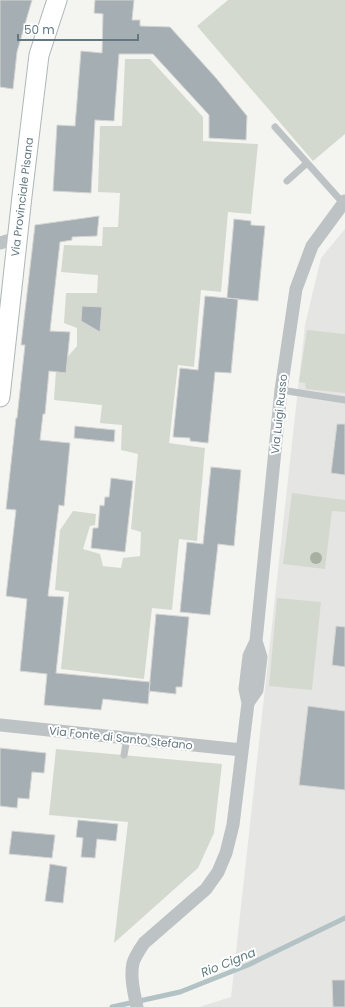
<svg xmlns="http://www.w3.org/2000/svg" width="345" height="1007" font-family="Poppins,sans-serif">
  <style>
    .built { fill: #e5e5e4 }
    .green { fill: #d4d9cf }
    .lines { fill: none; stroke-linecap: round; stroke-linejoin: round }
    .stream { stroke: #b3c3c5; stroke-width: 5 }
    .building { fill: #a5afb3; stroke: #d5d5d3 }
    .secondary-casing { stroke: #afb6b9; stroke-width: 21 }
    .lane { stroke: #bdc2c4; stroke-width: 7 }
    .street { stroke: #bdc2c4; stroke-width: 13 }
    .secondary { stroke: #fff; stroke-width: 19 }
    .tree { fill: #a8b0a2 }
    .labels { text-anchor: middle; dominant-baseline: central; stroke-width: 4; stroke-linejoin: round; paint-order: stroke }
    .street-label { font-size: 11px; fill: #637881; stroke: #fff }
    .water-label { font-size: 12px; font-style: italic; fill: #5f7b7f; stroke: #fff }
  </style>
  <rect width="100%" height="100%" fill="#f4f4f0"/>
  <path class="built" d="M345,229V1007H199L231,997L305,325L321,258Z"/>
  <path class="green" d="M228,0H345V134L313,161L197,26Z
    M125,59H150L203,117V141L258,144L251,214L228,212L221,292L201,290L194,367L178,365L169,443L205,448L197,541L179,539L172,610L152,608L144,679L61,669L69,592L55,590L60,530L73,511L96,514L95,525L90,526L83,549L100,554L103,566L121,568L123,558L140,556L141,532L131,529L138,454L121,450L122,425L100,423L102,405L54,400L56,370L77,346V328L64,323L66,293H97L98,275L61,272L64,245L102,246L103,227H118L120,193L98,192L100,126H122Z
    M307,330L345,334V393L306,389L305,383L299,382Z
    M292,493L345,500V512L332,511L325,569L283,564Z
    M277,598L321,602L312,690L269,686Z
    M56,749L222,764L214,833L198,868L114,943L128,822L49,815Z"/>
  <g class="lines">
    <path class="stream" d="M112,1007L180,992L248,965L345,918"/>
  </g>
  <path class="building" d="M0,0H32L17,52L13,89L0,87Z
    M95,0H134L132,20H140V26L170,27L216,78L247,116L246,140L209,138V115L153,54H119L114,121L95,120L91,193L53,191L57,125L75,126L81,51L102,53L103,14L94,13Z
    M99,216L97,236L72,237V240L60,242L50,331L70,332L66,373L49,371L45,414H43L40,440L70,443L64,506L59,505L48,596L64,597L56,673L150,682L148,704L103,699L101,710L44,705L47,674L20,671L27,599L6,596L16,510L6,509L16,418H17L25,345H21L35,225Z
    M234,219L251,221V225L265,226L258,301L227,298Z
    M205,296L238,299L231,373L215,372L208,443L190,441V438L173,437L180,368L198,370Z
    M82,306L102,307L100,332L81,321Z
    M337,424H345V475L331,473Z
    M75,426L115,430L114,442L74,438Z
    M211,467L241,470L234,546L218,544L210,615L180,612L187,542L203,544Z
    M111,478L133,481L125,552L91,548L93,528H98L100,505L104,506L105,497H109Z
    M156,614L189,617L182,687H176V694L149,691Z
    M336,626L345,627V667L332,665Z
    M308,706L345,711V790L299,785Z
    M0,748L46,753L44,773L32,772L29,799L18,798L17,808L0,806Z
    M78,820L118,824L116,841L97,839L95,858L81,857L83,838L76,837Z
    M12,831L55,835L52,858L9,854Z
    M50,864L67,867L63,903L45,901Z
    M332,980H345V1007H333Z"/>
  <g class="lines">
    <g class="secondary-casing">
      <path id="secondary" d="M0,397L22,196L39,55L57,0"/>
    </g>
    <path class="lane" d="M275,127L343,203
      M287,181L307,163
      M281,390L345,400
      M124,755L127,738"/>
    <path class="street" d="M0,243L17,238
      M248,703L257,690L261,657L256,641L281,390L296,289L312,246L345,201
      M0,725L242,750
      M137,1007C134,993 130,977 133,963C135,956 140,949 144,943L206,889L218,872L226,853L233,825L248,703L245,689L249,656L256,641"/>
    <use href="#secondary" class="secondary"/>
  </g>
  <circle class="tree" cx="316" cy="558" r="6"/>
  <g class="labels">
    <g class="street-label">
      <text transform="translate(22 197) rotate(-83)">Via Provinciale Pisana</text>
      <text transform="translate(279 414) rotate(-84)">Via Luigi Russo</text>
      <text transform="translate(121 738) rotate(6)">Via Fonte di Santo Stefano</text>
    </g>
    <g class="water-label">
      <text transform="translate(228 962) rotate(-22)">Rio Cigna</text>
    </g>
  </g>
  <path d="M18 34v6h120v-6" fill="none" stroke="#637881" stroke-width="2"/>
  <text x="24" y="34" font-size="12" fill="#637881" stroke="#ffffff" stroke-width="3" paint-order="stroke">50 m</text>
</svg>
